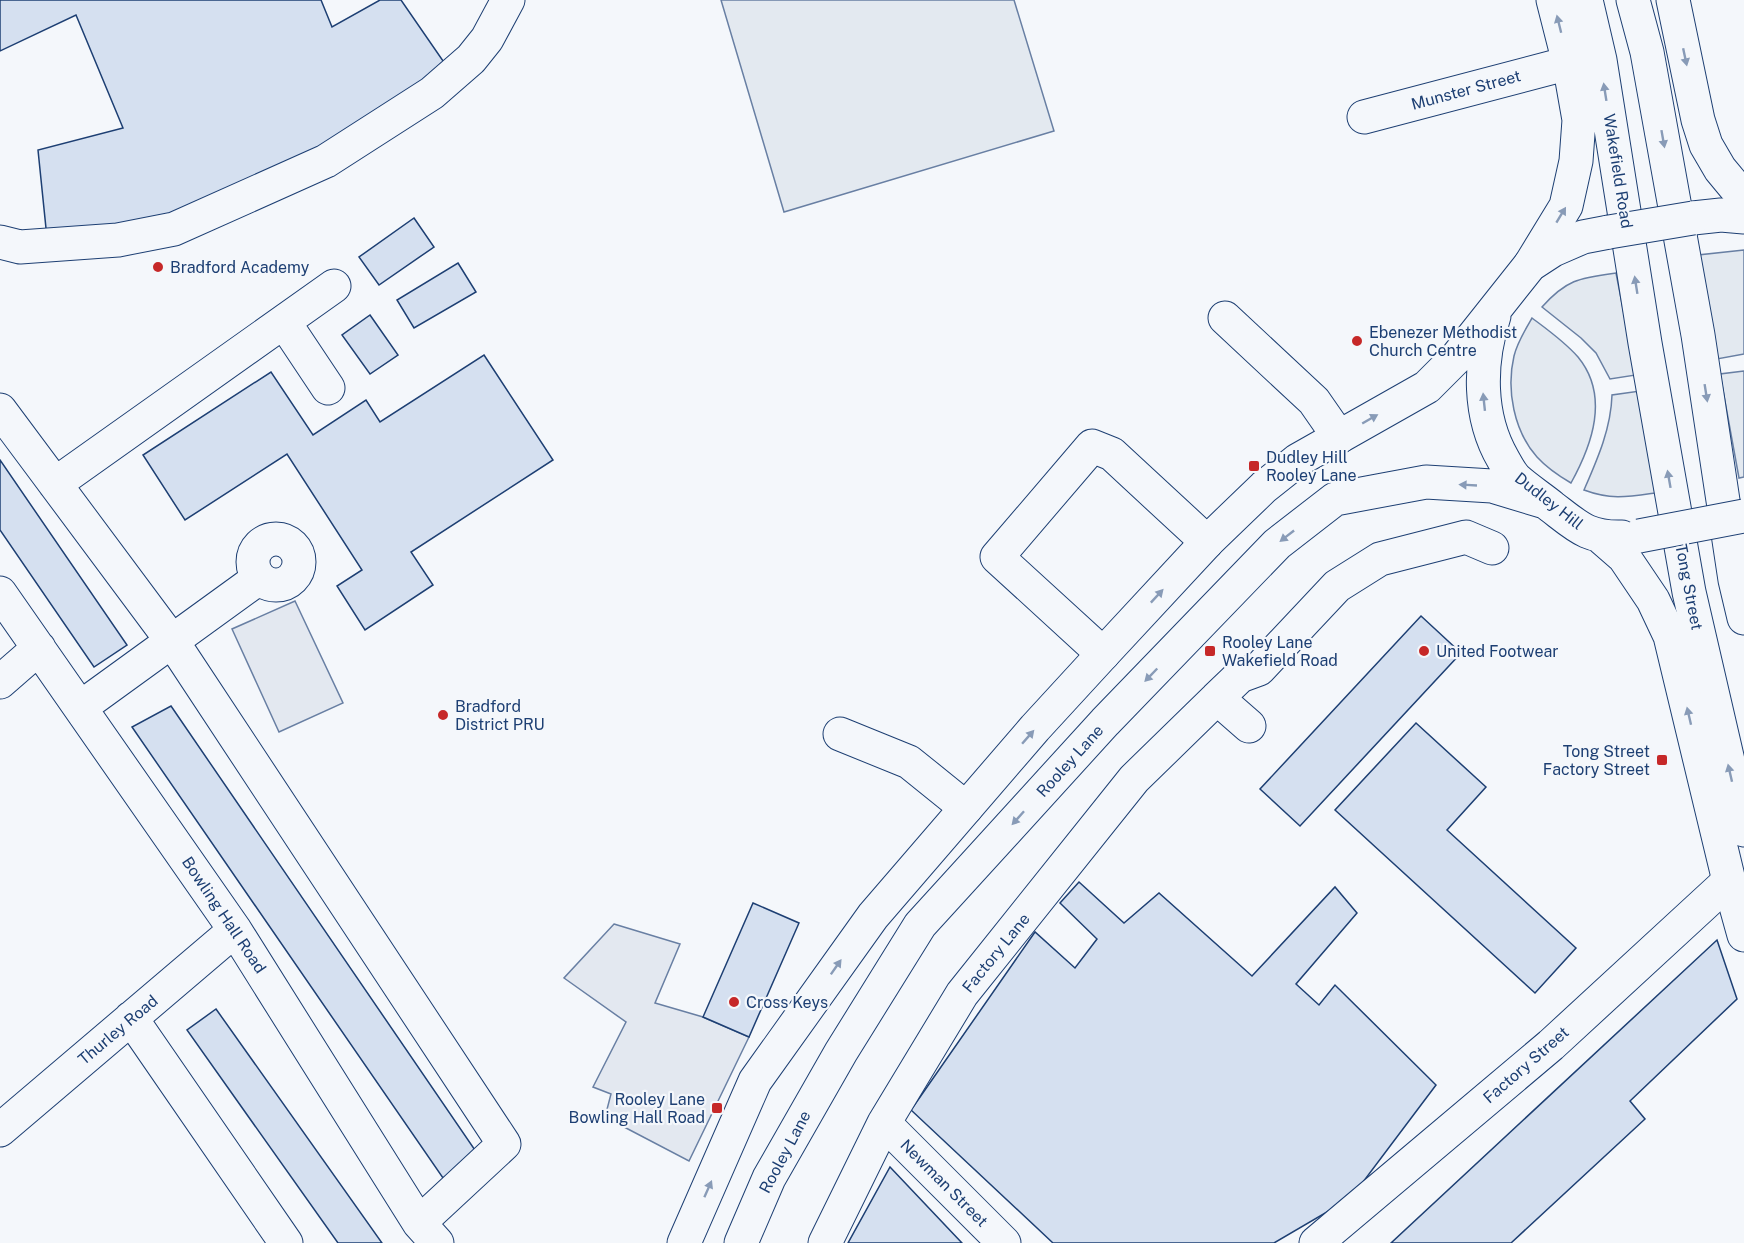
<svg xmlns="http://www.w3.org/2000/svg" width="1744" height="1243" font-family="'Public Sans',sans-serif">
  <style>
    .green { fill: #e3e9f0; stroke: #687fa3; stroke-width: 1.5 }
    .parking { fill: #e3e8f0; stroke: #687fa3; stroke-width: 1.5 }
    .building { fill: #d5e0f0; stroke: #1d3f73; stroke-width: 1.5 }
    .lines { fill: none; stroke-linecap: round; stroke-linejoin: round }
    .minor-casing { stroke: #1d3f73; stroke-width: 35 }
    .major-casing { stroke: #1d3f73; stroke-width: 35 }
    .highway-casing { stroke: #1d3f73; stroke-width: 35 }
    .minor { stroke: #f4f7fb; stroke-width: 33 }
    .major { stroke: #f4f7fb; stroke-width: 33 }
    .highway { stroke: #f4f7fb; stroke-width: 33 }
    .highway-bridge-casing { stroke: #1d3f73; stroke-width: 35; stroke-linecap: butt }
    .highway-bridge { stroke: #f4f7fb; stroke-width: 33 }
    .oneway { fill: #889bb7 }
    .poi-dot { fill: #c62828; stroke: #f4f7fb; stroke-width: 2 }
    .labels { text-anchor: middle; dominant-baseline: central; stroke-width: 4.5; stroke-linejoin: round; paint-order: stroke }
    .street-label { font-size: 16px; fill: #1d3f73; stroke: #f4f7fb }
    .poi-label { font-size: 16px; fill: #1d3f73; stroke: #f4f7fb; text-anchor: start }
  </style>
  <rect width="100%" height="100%" fill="#f4f7fb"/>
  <path class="green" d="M721,0H1014L1054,131L784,212Z
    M1744,250V354L1717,359L1698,255Z
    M1616,273L1636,375L1610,379L1596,353L1581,338L1542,307C1567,279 1580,278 1616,273Z
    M1532,318C1548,330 1565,342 1578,357C1610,396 1592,445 1571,483C1559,476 1547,468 1537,457C1514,431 1506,390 1514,356C1517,343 1525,330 1532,318Z
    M1744,371V477L1739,478L1720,374Z
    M1640,391L1655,493C1627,497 1611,500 1584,490C1597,460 1611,429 1612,395Z"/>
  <path class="parking" d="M295,601L343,703L279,732L232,629Z
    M614,924L680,944L655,1003L703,1017L749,1037L689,1161L605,1117L611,1094L593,1087L626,1022L564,978Z"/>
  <path class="building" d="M0,0H321L332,27L380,0H401L450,71L227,202L47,238L38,150L123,128L76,15L0,51Z
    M414,218L434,247L379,285L359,257Z
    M458,263L476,292L414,328L397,300Z
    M370,315L398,355L370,374L342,335Z
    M484,355L553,460L411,552L433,585L365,630L337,586L362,570L287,454L185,520L143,455L271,372L313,435L366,400L380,422Z
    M0,460L127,645L94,667L0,530Z
    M1421,616L1461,653L1300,826L1260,789Z
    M171,706L477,1153L443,1178L132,727Z
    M1416,723L1486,787L1447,830L1576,948L1535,993L1335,810Z
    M1079,882L1124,923L1159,893L1252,976L1335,887L1357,913L1296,984L1319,1005L1335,985L1436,1085L1351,1198L1274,1243H1053L911,1110L1035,932L1075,968L1097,939L1060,903Z
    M753,903L799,923L749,1037L703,1017Z
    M1717,940L1737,999L1630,1101L1645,1119L1511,1243H1391Z
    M216,1009L382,1243H338L187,1030Z
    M890,1167L962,1243H848Z"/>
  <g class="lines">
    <g class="minor-casing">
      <path id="minor" d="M1364,117L1569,63
        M0,242L20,247L118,240L174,229L326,161L432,93L471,59L487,39L508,0
        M1225,318L1314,401L1339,437
        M284,322L328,388
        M0,410L172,641L504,1144L419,1223
        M55,484L334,286
        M253 562a23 23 0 1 1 46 0a23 23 0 1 1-46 0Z
        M0,593L235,930L419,1223L437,1243
        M1103,654L997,557L1092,446L1112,454L1207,542
        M0,682L39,648
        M81,707L259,578
        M1249,726L1217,698L1240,676L1259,669L1337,586L1380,559L1466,537L1492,548
        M840,734L909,762L966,808
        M131,1018L286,1243
        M884,1123L1004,1243
        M0,1130L235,930
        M825,1243L884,1123L962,994L1134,779L1217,698
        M1316,1243L1551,1045L1729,881"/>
    </g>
    <g class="major-casing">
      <path id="major" d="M1586,0L1600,60L1645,343L1689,592L1744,830
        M1633,0L1647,52L1698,335L1735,580L1744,618
        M1673,0L1698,120L1706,145L1720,169L1744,198
        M1530,265L1566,206L1576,161L1579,120L1569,63L1553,0"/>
    </g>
    <g class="highway-casing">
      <path id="highway" d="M1693,218L1721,215L1744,217
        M1494,316C1479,363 1478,416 1503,459C1507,466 1511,474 1516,479C1527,489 1541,498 1552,507C1578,527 1588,538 1622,537
        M1601,537L1624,557L1653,600L1670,636L1729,881L1744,935
        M684,1243L755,1081L873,916L1035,728L1103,654L1207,542L1264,487L1298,460L1427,387L1457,357L1530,265L1553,250L1583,237L1609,232
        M741,1243L769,1178L841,1052L920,925L1105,722L1277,544L1335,499L1426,482L1492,486L1545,502"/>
    </g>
    <use href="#minor" class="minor"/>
    <use href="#major" class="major"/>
    <use href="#highway" class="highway"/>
    <g class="highway-bridge-casing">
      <path id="highway-bridge" d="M1609,232L1693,218
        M1639,536L1744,516"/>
    </g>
    <use href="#highway-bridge" class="highway-bridge"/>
  </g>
  <defs><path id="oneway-solid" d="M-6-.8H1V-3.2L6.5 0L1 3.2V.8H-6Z" transform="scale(1.5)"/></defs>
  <g class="oneway">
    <use href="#oneway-solid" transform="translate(1559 24) rotate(-104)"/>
    <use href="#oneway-solid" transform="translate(1685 57) rotate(78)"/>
    <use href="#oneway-solid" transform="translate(1605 92) rotate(-99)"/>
    <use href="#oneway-solid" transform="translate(1663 139) rotate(80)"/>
    <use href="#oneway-solid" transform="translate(1561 215) rotate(-59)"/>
    <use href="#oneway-solid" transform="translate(1636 285) rotate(-99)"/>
    <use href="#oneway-solid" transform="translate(1706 393) rotate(81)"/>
    <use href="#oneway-solid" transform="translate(1484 402) rotate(-96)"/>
    <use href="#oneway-solid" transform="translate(1370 419) rotate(-30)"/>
    <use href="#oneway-solid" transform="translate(1669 479) rotate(-100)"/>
    <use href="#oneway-solid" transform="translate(1468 485) rotate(-177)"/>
    <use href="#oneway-solid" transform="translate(1287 536) rotate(142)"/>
    <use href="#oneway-solid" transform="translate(1157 596) rotate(-47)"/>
    <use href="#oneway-solid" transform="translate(1151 675) rotate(134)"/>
    <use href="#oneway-solid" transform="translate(1689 716) rotate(-103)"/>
    <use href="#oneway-solid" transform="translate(1028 737) rotate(-49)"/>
    <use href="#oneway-solid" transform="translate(1730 773) rotate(-103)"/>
    <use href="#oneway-solid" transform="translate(1018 818) rotate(132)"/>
    <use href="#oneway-solid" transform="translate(836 967) rotate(-55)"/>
    <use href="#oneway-solid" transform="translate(708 1189) rotate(-66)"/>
  </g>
  <g class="poi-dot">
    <circle cx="158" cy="267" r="6"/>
    <circle cx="1357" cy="341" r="6"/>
    <rect x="1248" y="460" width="12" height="12" rx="3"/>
    <rect x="1204" y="645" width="12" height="12" rx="3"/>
    <circle cx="1424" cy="651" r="6"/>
    <circle cx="443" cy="715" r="6"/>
    <rect x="1656" y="754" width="12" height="12" rx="3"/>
    <circle cx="734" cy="1002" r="6"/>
    <rect x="711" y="1102" width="12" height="12" rx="3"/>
  </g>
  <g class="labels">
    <g class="street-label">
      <text transform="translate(1466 90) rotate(-15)">Munster Street</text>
      <text transform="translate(1618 171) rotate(81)">Wakefield Road</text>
      <text transform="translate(1549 501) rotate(38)">Dudley Hill</text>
      <text transform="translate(1689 587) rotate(79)">Tong Street</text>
      <text transform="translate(1070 761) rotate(-48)">Rooley Lane</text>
      <text transform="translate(224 915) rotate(56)">Bowling Hall Road</text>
      <text transform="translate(996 953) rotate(-51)">Factory Lane</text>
      <text transform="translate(118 1030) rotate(-40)">Thurley Road</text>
      <text transform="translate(1526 1065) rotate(-41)">Factory Street</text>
      <text transform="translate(785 1152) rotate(-62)">Rooley Lane</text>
      <text transform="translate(944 1183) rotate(45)">Newman Street</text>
    </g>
    <g class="poi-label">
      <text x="170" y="267">Bradford Academy</text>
      <text x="1369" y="332">Ebenezer Methodist<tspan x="1369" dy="18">Church Centre</tspan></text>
      <text x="1266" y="457">Dudley Hill<tspan x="1266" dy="18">Rooley Lane</tspan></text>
      <text x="1222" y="642">Rooley Lane<tspan x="1222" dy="18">Wakefield Road</tspan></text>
      <text x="1436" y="651">United Footwear</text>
      <text x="455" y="706">Bradford<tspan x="455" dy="18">District PRU</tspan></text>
      <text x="1650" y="751" text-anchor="end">Tong Street<tspan x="1650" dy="18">Factory Street</tspan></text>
      <text x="746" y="1002">Cross Keys</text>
      <text x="705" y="1099" text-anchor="end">Rooley Lane<tspan x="705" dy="18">Bowling Hall Road</tspan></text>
    </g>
  </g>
</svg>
